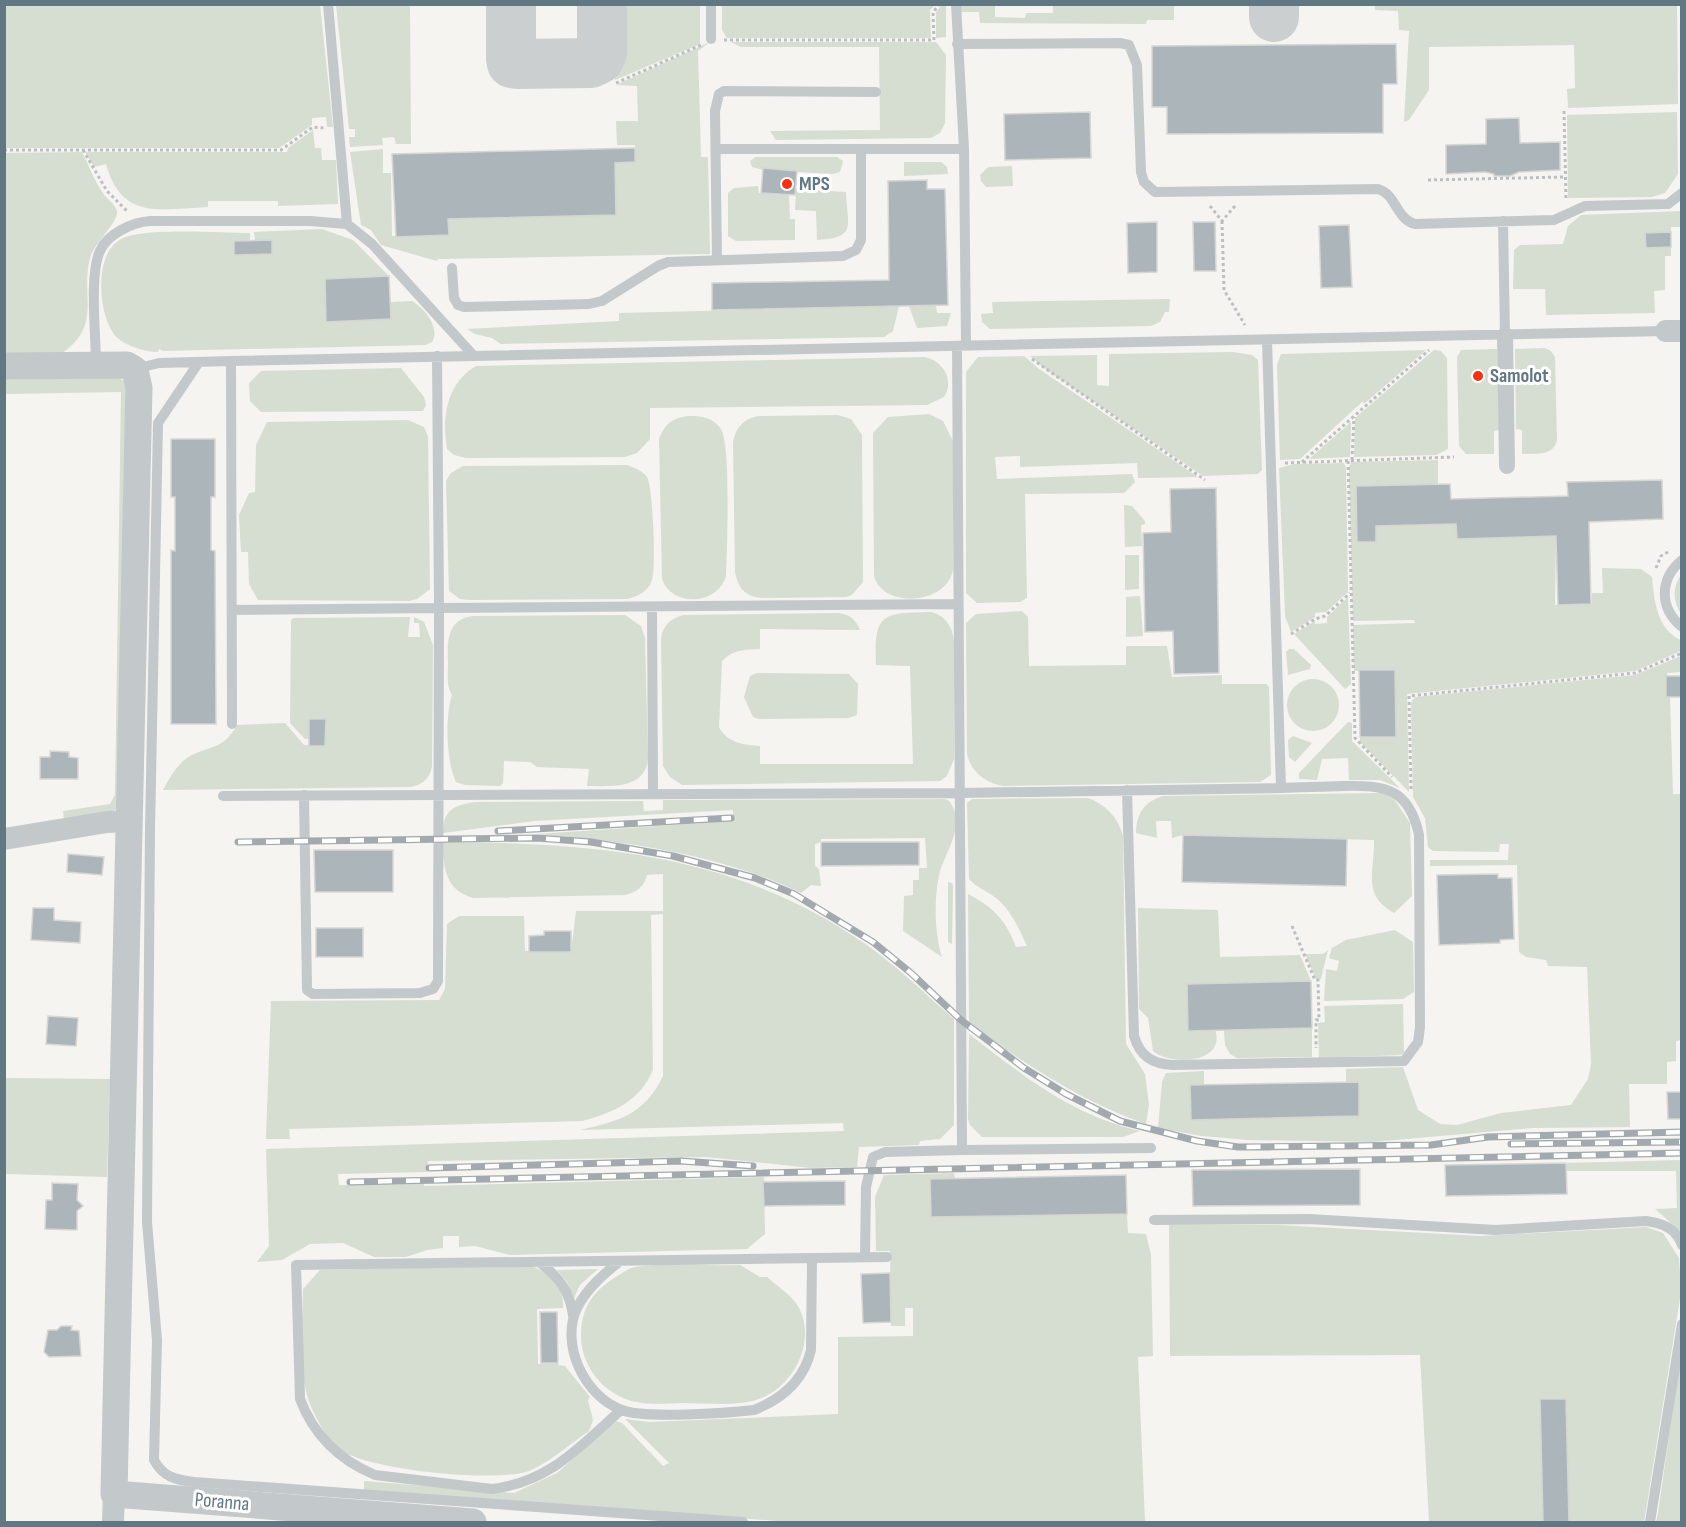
<svg xmlns="http://www.w3.org/2000/svg" width="1686" height="1527" font-family="'Sofia Sans Condensed',sans-serif">
  <style>
    .green { fill: #d6ddd1 }
    .lines { fill: none; stroke-linecap: round; stroke-linejoin: round }
    .taxiway { stroke: #cccfd0; stroke-width: 50 }
    .building { fill: #acb6ba; stroke: #d6d6d3; stroke-width: 1.5 }
    .path { stroke: #bcbfc1; stroke-width: 3; stroke-dasharray: 3 3; stroke-linecap: butt }
    .service { stroke: #c3c8ca; stroke-width: 10 }
    .pedestrian { stroke: #c3c8ca; stroke-width: 16 }
    .minor { stroke: #c3c8ca; stroke-width: 22 }
    .tertiary { stroke: #c3c8ca; stroke-width: 27 }
    .rail-casing { stroke: #a3aaaf; stroke-width: 7 }
    .rail { stroke: #fff; stroke-width: 4.5; stroke-dasharray: 14; stroke-linecap: butt }
    .poi-dot { fill: #f53110; stroke: #fff; stroke-width: 2 }
    .labels { text-anchor: middle; dominant-baseline: central; stroke-width: 6; stroke-linejoin: round; paint-order: stroke }
    .poi-label { font-size: 20px; font-weight: bold; fill: #607784; stroke: #fff; text-anchor: start }
    .street-label { font-size: 20px; fill: #607784; stroke: #fff }
  </style>
  <rect width="100%" height="100%" fill="#f5f4f0"/>
  <path class="green" d="M4,5H320L333,127H327L326,117L312,118V125L279,148H5Z
    M336,5H410L411,144H396L394,137L382,138L383,145L350,147L349,137H355V129H349Z
    M614,5H700V44L615,80Z
    M722,5V4L935,5L930,10L931,38H727L722,30Z
    M942,5H946V37L936,38V12Z
    M961,5H995V17L1025,18L1026,13H1053V5H1174V20H1147L1146,24L980,23L979,12H961Z
    M1375,5H1677L1678,104L1568,108L1567,89L1575,88L1574,45L1429,47V90L1409,120L1404,122L1409,31L1399,30L1398,11L1375,10Z
    M710,42L698,51L701,157H708L710,254L438,259L437,261L381,245L371,230L361,225L350,152L383,149V173H391L392,236L448,235V219L615,215V163L635,162V145H617L616,121H638L637,86L616,85Z
    M731,42H936L946,55L945,123L940,133L931,138L776,140L770,131L880,130L879,47H741Z
    M1677,112L1678,174L1665,193L1652,197L1568,198L1567,115Z
    M313,130L315,148H321L322,160H336L338,204L278,206V201H208V207C160,209 122,221 106,164L94,167L85,152H287L288,148Z
    M82,152C89,165 94,181 103,193C107,199 115,204 117,211C119,222 94,243 90,258C80,296 103,326 61,354L5,357L4,153Z
    M756,157H837L843,161L840,172L833,174L763,170L752,167L750,161Z
    M941,162L947,167L948,174L904,176V162Z
    M1012,166L1013,186L986,187L981,181L980,175L988,167Z
    M758,186L759,193L789,195L790,219H795V240L736,241L728,236V193L734,188Z
    M796,189L846,192C847,226 858,238 817,240L816,211L795,210Z
    M1681,211V227H1671V232L1645,233L1646,248L1671,247V256H1665V290L1654,291L1655,313L1546,315L1545,289H1513L1514,250L1520,245L1563,244L1568,226L1581,215Z
    M322,229L353,240L389,276L325,279L327,321L391,319L390,302L412,301C424,308 441,328 432,342L425,345L163,351L159,349L158,352C145,352 121,345 113,333C98,310 94,254 121,239C144,227 221,233 250,233V240L234,241V255L272,254V240H255L254,232Z
    M1170,299L1169,312H1165L1160,322L1151,326L990,329L982,322L981,314L993,313L992,302Z
    M936,305L937,313H951L947,326L917,328L909,306Z
    M899,306L893,331L884,337L501,344L492,338L475,334L467,329L619,321V313Z
    M1545,348L1551,351L1555,357L1557,440C1553,457 1536,453 1522,454V430L1516,429L1515,349Z
    M1497,349L1499,430L1494,431V454H1466L1459,446L1457,357L1461,350Z
    M1426,350L1365,403L1362,402L1300,459L1280,460L1277,365L1281,354Z
    M1434,350L1441,351L1447,358L1448,449L1436,455L1354,457L1355,418Z
    M1233,352L1252,355L1258,360L1262,470L1258,474L1203,476L1044,368L1030,356L1097,355V385L1109,386V354Z
    M1024,356L1039,369L1198,477L1138,478L1137,463L1020,467V456L995,457L997,479L1132,474L1135,482L1124,493L1025,494L1027,598L1020,602L977,603L966,593V372L978,357Z
    M925,357C943,361 955,380 944,397L927,405L650,408V439L637,453L625,457L466,458L454,455L447,449C442,417 446,384 476,366Z
    M401,368L424,397L426,405L423,411L261,412L250,401L249,383L261,371Z
    M4,376L119,378L127,383L118,808L113,811L64,820L63,811L110,804L115,795L121,392L5,394Z
    M929,414L943,421L953,441V570C946,606 882,608 874,576L873,433L888,417Z
    M838,415L851,419L862,435L863,582L852,595L846,597L761,598C744,596 738,587 735,572L733,443C735,428 743,419 758,416Z
    M688,416C701,416 713,417 721,429C731,446 727,550 726,576C718,605 672,608 662,579L659,439C665,424 672,418 688,416Z
    M408,420L424,427L428,437L430,589L417,599L409,601L258,600L249,584L248,552H241L239,515L249,493L255,492L256,445L267,422Z
    M1351,422L1350,457L1309,459Z
    M1438,460V484L1356,486L1357,542H1376V526L1456,524L1457,539L1556,536L1555,605L1592,604V593H1603L1602,568L1641,569L1652,577C1654,600 1657,630 1681,640V651L1635,671L1407,694L1409,792L1360,742V737H1395V670L1354,671L1353,625L1415,623L1414,620L1353,621L1349,468L1351,462Z
    M1344,463L1346,468L1348,592L1326,612L1315,613V617L1291,632L1285,616L1279,468L1295,464Z
    M627,465C634,468 642,470 647,477C653,487 656,567 652,580C649,591 637,597 627,599L468,600L460,599L449,591L446,481L451,473L463,466Z
    M1124,505L1132,506L1145,521V524L1141,525L1142,546L1125,547Z
    M1125,555H1139V589L1125,590Z
    M1681,575V614C1673,602 1672,587 1681,575Z
    M1140,596L1143,636L1126,637V597Z
    M1348,597L1351,684L1345,689L1294,634L1315,621V624L1327,623V617Z
    M1022,611L1028,617L1029,666L1126,665V646H1167L1172,677L1222,675V684H1266L1269,687L1271,775L1260,782L1004,786C987,784 970,772 967,753L966,623L976,614Z
    M931,612C945,615 952,626 954,640V759L947,776L940,781L682,785L670,777L663,766L661,639C663,625 670,619 683,615L839,613C851,615 856,620 860,630L760,629V649C744,650 734,649 722,661L719,727C727,743 744,745 760,746V764H913L910,666L876,665C874,613 882,613 931,612Z
    M625,615L641,626L645,638L648,758C646,790 610,786 587,786L589,769L537,767L530,762L504,761L503,783L500,786L465,785L456,782C446,762 445,716 452,695C446,685 448,675 448,663C447,642 447,619 473,616Z
    M410,617L408,637H420L419,623H414V617L424,622L433,645L432,766C430,779 422,785 410,787L163,790C170,777 177,764 190,756C212,745 224,749 237,725L285,723L304,745L325,746L326,719H310L309,739H305L290,723L291,620L293,618Z
    M1289,649H1294L1311,665L1310,669L1288,675L1286,652Z
    M1681,656V672L1667,673L1666,697H1670L1673,794H1682L1681,1040L1676,1041V1061L1667,1062V1084H1629L1630,1127L1532,1128L1372,1142L1248,1140L1202,1136L1158,1128L1162,1082L1166,1073L1204,1071V1085H1190L1191,1120L1359,1116V1082H1346V1069L1403,1067L1418,1110L1440,1124L1457,1125L1501,1113L1571,1105L1588,1079L1591,1064L1587,967L1548,966L1546,960L1526,957L1519,952L1517,865L1430,866V860H1508L1509,844H1500L1499,852L1433,851L1428,847L1425,818L1413,797L1411,703L1415,697L1635,675Z
    M757,673L849,674L858,684L857,715L849,718L759,719L753,717L744,697L750,676Z
    M1287 705a26 26 0 1 1 52 0a26 26 0 1 1-52 0Z
    M1348,722L1352,723V741L1400,788L1380,780H1349L1348,758L1322,759L1317,780L1299,779V773Z
    M1293,736L1312,743L1295,762L1289,757L1288,740Z
    M1383,793L1394,799L1410,823L1412,896L1394,913C1361,895 1375,870 1374,840L1183,835L1172,838L1171,821H1156L1157,838L1136,833C1136,814 1145,801 1163,796Z
    M1088,798C1106,805 1118,817 1123,836L1126,1044L1145,1074L1149,1105L1146,1124C1080,1101 1025,1064 969,1023L968,894C993,907 1006,920 1016,947L1027,946C1019,929 1011,910 996,898C986,890 977,888 969,879L967,803L972,799Z
    M945,799L949,801C969,827 941,855 938,881C934,904 935,936 942,957L903,931L904,896L913,895V880H919V868H927L925,838L821,839V842L815,844V866L819,869L821,886L811,885L801,893C719,854 626,841 536,834L733,821V810L534,821L443,833C443,810 454,805 475,802L643,801L644,811L663,810V800Z
    M442,842C596,843 733,853 864,943C896,965 925,994 954,1019V1125L940,1139L920,1141L919,1145L859,1147L857,1167L811,1168L706,1157L428,1161L427,1172L338,1174L339,1185L424,1184V1186L764,1177L765,1234L747,1249L510,1255L475,1246L459,1247V1236H443V1248L427,1250L406,1257H374L343,1243L310,1244L282,1260L257,1262L269,1246L266,1149L844,1131L843,1123L580,1130C619,1121 644,1115 663,1076V914L651,915L653,1070C640,1101 613,1113 582,1121L289,1129L290,1139H266L271,1001L439,1000L445,989L447,924L459,916H524L525,951L571,952L576,911H663V874L647,875C644,887 637,892 625,895L473,898C445,890 444,868 442,842Z
    M948,882L952,883L953,886L952,944L948,942Z
    M1138,908L1218,910L1220,957L1300,955L1311,981L1187,984C1196,998 1210,1014 1215,1029C1227,1064 1170,1066 1153,1051L1148,1018L1139,1009Z
    M1395,930L1413,942L1414,992L1403,999L1324,1001L1326,969L1337,971L1339,961L1329,958L1332,948L1346,940Z
    M1328,950L1321,979H1316L1305,954H1323Z
    M1403,1004L1404,1052L1401,1055L1319,1058L1318,1023L1325,1022L1324,1006Z
    M1312,1028V1057L1237,1058L1230,1054L1225,1045L1224,1030Z
    M969,1034C1025,1077 1070,1114 1140,1131L1123,1137H982L970,1125L968,1119Z
    M5,1078L110,1079L107,1177L5,1174Z
    M1681,1160V1232L1655,1209L1677,1208L1676,1171H1566V1163Z
    M954,1173L955,1178L930,1179L931,1217L1127,1214L1128,1233L1146,1234L1151,1255L1153,1356L1138,1357L1145,1522H791L364,1490V1481L514,1493L557,1473L616,1421L622,1423L663,1466L669,1463L625,1419L649,1422L838,1414V1337L913,1336V1308H905V1326H891L890,1251H876L875,1197L884,1175Z
    M1169,1225H1277L1481,1236L1646,1227L1663,1233L1679,1258L1681,1292L1644,1522H1429L1420,1355L1170,1356Z
    M527,1265C548,1270 565,1286 563,1308L537,1309L538,1364L558,1363V1365L565,1366L590,1397L588,1400L593,1420L589,1431C571,1443 549,1463 529,1471C496,1483 363,1470 338,1448C327,1439 319,1423 313,1411C296,1376 303,1327 303,1289L320,1270Z
    M740,1265L760,1277H767C778,1287 792,1295 799,1308C818,1344 790,1393 752,1401C731,1406 706,1403 684,1403C660,1404 635,1407 614,1393C595,1382 581,1359 581,1336C581,1306 594,1290 619,1275C624,1272 629,1268 635,1267C669,1262 706,1266 740,1265Z
    M598,1269L580,1285L574,1298L567,1282L557,1270Z
    M1681,1353V1522H1656L1658,1513Z"/>
  <g class="lines">
    <path class="taxiway" d="M511,4V58L512,63L517,64L591,63L599,59L602,52V4
      M1274,4V17"/>
  </g>
  <path class="building" d="M1396,44L1397,84H1383V133L1167,134V107H1152V46Z
    M1090,112L1091,158L1005,160L1004,114Z
    M1519,118L1520,143L1560,142V170L1519,172L1510,176H1494V174L1485,172L1446,174V145L1486,144V119Z
    M635,148V162L615,163L616,215L448,219L449,235L396,237L392,154Z
    M763,168L797,171L795,195L761,193Z
    M927,180V189H945L948,305L712,310V283L889,280L888,181Z
    M1157,222V272L1128,273L1127,223Z
    M1193,222H1215L1216,271H1194Z
    M1349,225L1352,287L1321,288L1319,226Z
    M1671,232V247L1646,248L1645,233Z
    M272,240V254L234,255V241Z
    M389,276L391,319L326,322L325,279Z
    M171,439H215V497H211V550L215,551L216,724H171V550L175,551V497H171Z
    M1662,480L1663,519L1589,522L1591,604L1558,605L1556,536L1457,539L1456,524L1376,526V542H1357L1356,486L1450,484L1451,499L1568,496L1567,482Z
    M1216,488L1219,673L1174,674L1173,631L1145,632L1143,533L1171,532L1170,489Z
    M1359,670H1395L1396,737H1360Z
    M1666,676H1682V697H1666Z
    M309,719H326L325,746H309Z
    M50,751L69,752V757L78,758V779H40V757H50Z
    M1183,835L1347,839L1346,886L1182,882Z
    M821,842H919V865L821,866Z
    M314,850H393V892H315Z
    M68,854L104,857L102,875L67,872Z
    M1498,874V878H1512L1514,939L1500,940V943L1439,945L1437,875Z
    M33,908H54V920L81,922L80,943L31,940Z
    M316,928H363V957H316Z
    M544,931H571V952H529V936L544,935Z
    M1311,981L1312,1028L1188,1031L1187,984Z
    M48,1016L78,1018L76,1046L46,1044Z
    M1359,1082V1116L1191,1120L1190,1085Z
    M1667,1092H1682V1119H1668Z
    M1566,1163L1567,1194L1446,1196L1445,1165Z
    M1360,1169V1205L1193,1206L1192,1170Z
    M1126,1175L1127,1214L931,1217L930,1179Z
    M845,1181V1205L764,1206L763,1182Z
    M52,1183L78,1184L77,1200L83,1206L77,1211V1230L45,1229L46,1200H52Z
    M890,1273L891,1322L863,1323L861,1274Z
    M540,1312H557L558,1363H541Z
    M61,1326H72L71,1330L79,1331L81,1356L49,1357L44,1352L48,1330H57Z
    M1540,1399H1566L1569,1522H1543Z"/>
  <g class="lines">
    <path class="path" d="M724,40H934L933,12L940,4
      M616,83L701,45
      M1564,111L1566,199
      M4,150H281L313,127L325,128
      M83,150L107,191L127,211
      M1428,180L1565,177
      M1210,206L1222,221L1235,206
      M1222,221L1224,290L1245,325
      M1032,359L1205,480
      M1352,460L1354,417
      M1348,461L1355,738L1392,777
      M1302,462L1429,350
      M1285,463L1454,457
      M1656,568L1661,556L1668,552
      M1291,634L1315,619L1325,616L1350,593
      M1411,789L1409,696L1635,673L1682,653
      M1292,926L1315,980H1318L1319,1020H1316V1048"/>
    <path class="service" d="M328,4L347,224
      M711,4V39
      M956,4L964,149L966,345
      M957,44L1120,43L1129,45L1137,65L1141,172L1144,182L1155,192L1378,189C1396,194 1396,219 1415,224L1554,220L1585,206L1668,204L1682,193
      M716,149H964
      M1503,221L1505,335
      M717,260L715,111L719,94L724,91L876,92
      M452,268L454,298L458,305L464,307L589,304L602,301L658,266L668,262L843,256L856,250L861,240V149
      M957,346L962,1150L1151,1148
      M437,356L439,608L958,604
      M231,361L232,724
      M199,362L158,423L150,830L147,1222L157,1340L154,1460C163,1477 176,1480 194,1482L743,1522
      M96,364C96,336 89,274 100,251C107,234 133,222 150,221H310L347,224L372,244L474,356
      M135,369L159,363L231,361L1666,331
      M1682,560C1659,579 1659,608 1682,627
      M652,607L653,793
      M232,610L439,608L438,981L433,989L420,993L313,994L307,990L304,795
      M1127,790L1134,1036C1140,1056 1152,1064 1173,1065L1404,1061L1418,1042L1420,1027L1419,835C1409,788 1385,785 1342,786C1322,787 1301,787 1281,788
      M223,796L961,793L1281,788L1267,340
      M1154,1220L1309,1219L1495,1230L1646,1221C1662,1223 1676,1228 1682,1245
      M865,1257L866,1187L873,1157L885,1152L962,1150
      M620,1261C604,1274 587,1288 577,1308C560,1344 584,1396 622,1410C644,1419 728,1413 754,1410C782,1399 804,1380 811,1350L812,1258
      M539,1262C559,1277 570,1291 573,1316
      M621,1410C579,1447 550,1482 492,1489L375,1475C339,1460 314,1436 300,1399L296,1265L887,1257
      M1650,1522L1682,1324"/>
    <path class="pedestrian" d="M1505,335L1507,466"/>
    <path class="minor" d="M1666,331H1682
      M4,839L107,822L131,821
      M113,1522L114,1494"/>
    <path class="tertiary" d="M4,366L127,365L135,370L139,388L114,1494L473,1522"/>
    <g class="rail-casing">
      <path id="rail" d="M498,831L731,818
        M238,842L537,838L591,842L673,856L755,878L794,894L873,942L911,973L961,1020L1024,1068L1066,1094L1120,1121L1197,1141L1238,1147L1431,1145L1488,1137L1682,1132
        M1511,1144L1682,1142
        M429,1168L681,1161L753,1166
        M350,1182L1682,1153"/>
    </g>
    <use href="#rail" class="rail"/>
  </g>
  <g class="poi-dot">
    <circle cx="787" cy="184" r="6"/>
    <circle cx="1478" cy="376" r="6"/>
  </g>
  <g class="labels">
    <g class="poi-label">
      <text x="799" y="184">MPS</text>
      <text x="1490" y="376">Samolot</text>
    </g>
    <g class="street-label">
      <text transform="translate(222 1502) rotate(5)">Poranna</text>
    </g>
  </g>
  <rect width="1686" height="1527" fill="none" stroke="#607784" stroke-width="12"/>
</svg>
